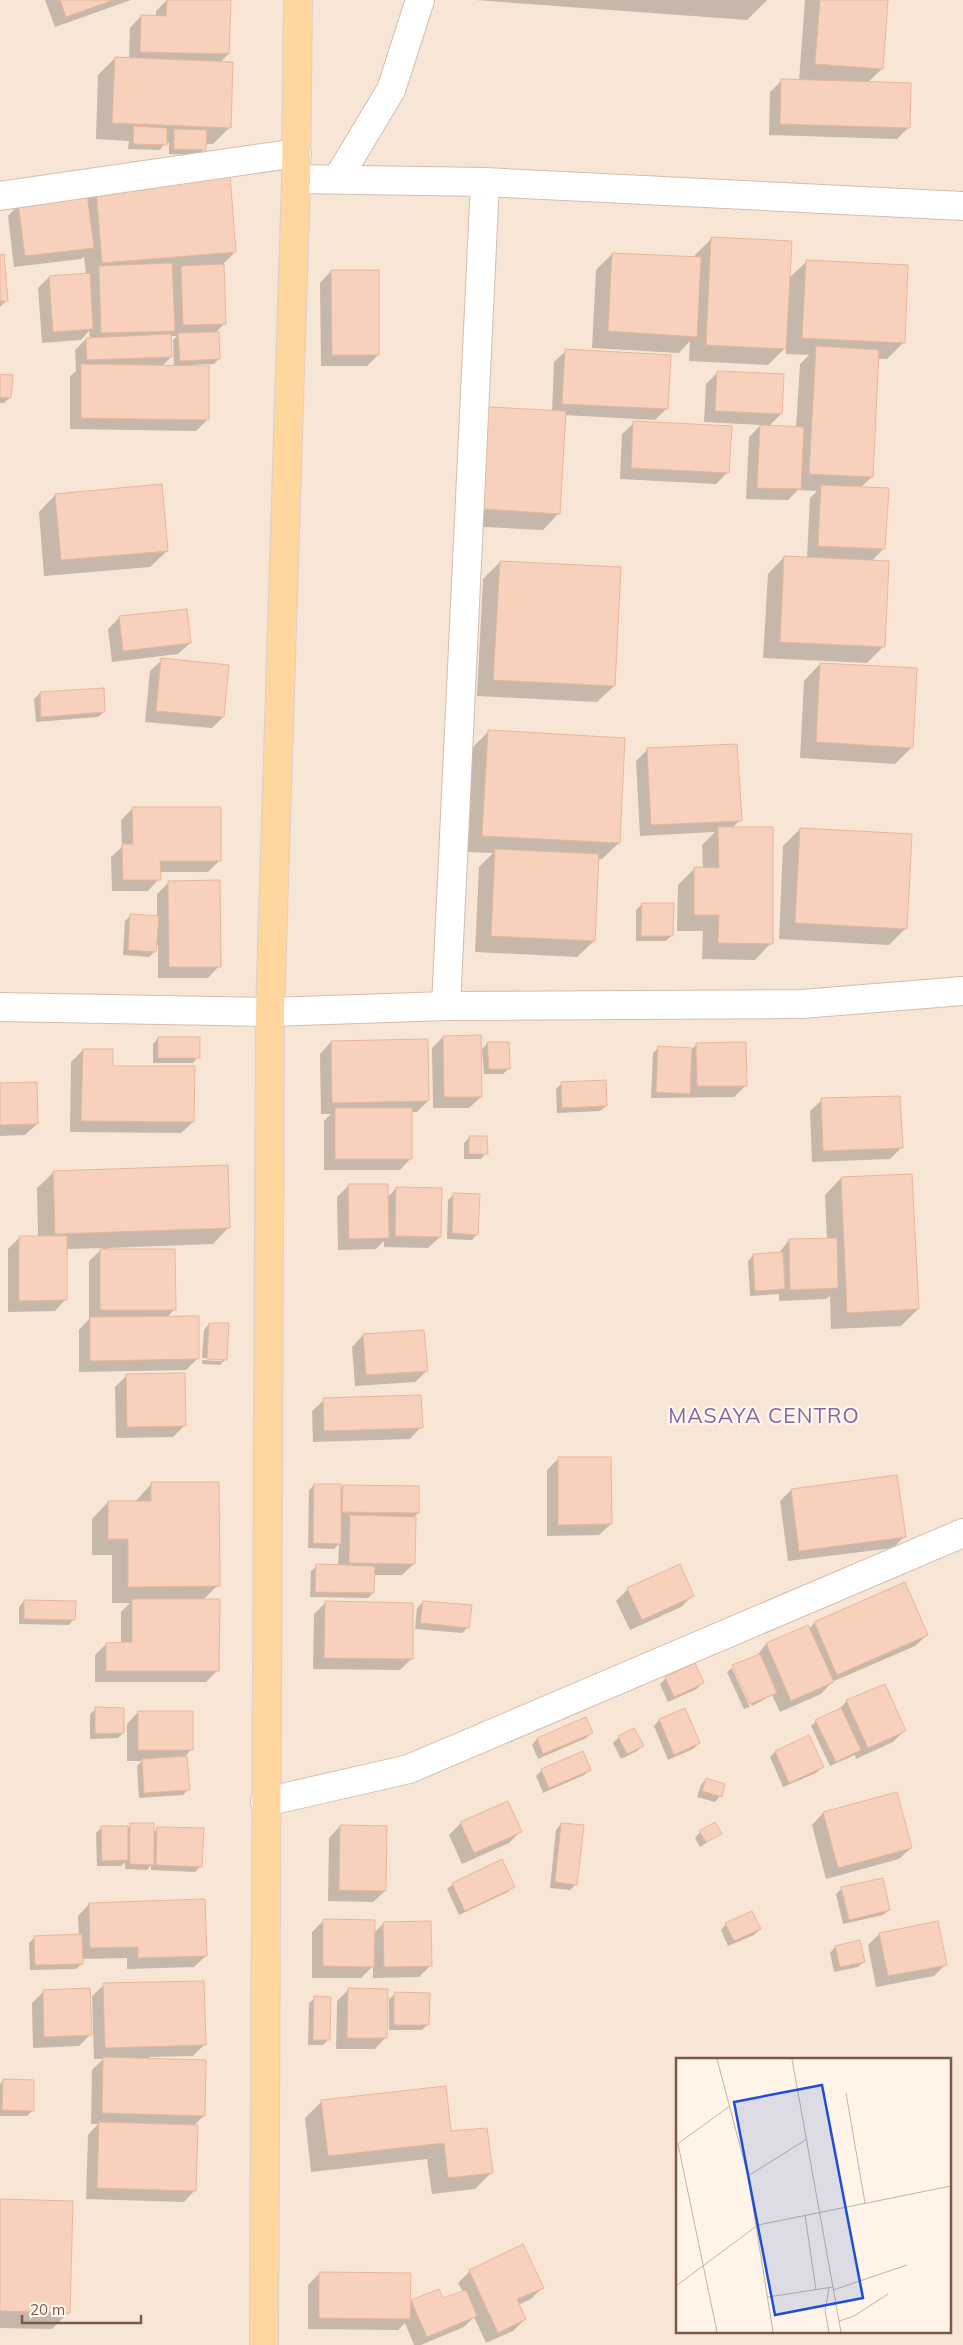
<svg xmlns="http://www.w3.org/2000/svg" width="963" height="2345" font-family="Mulish,sans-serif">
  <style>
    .residential { fill: #f7e6d5; fill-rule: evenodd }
    .shadow { fill: #0003; fill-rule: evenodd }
    .building { fill: #f7d1bc; stroke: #ecb59a }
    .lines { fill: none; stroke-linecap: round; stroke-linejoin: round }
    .minor-casing { stroke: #d5bdae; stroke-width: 30 }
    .major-casing { stroke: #dad0cc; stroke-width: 30 }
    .minor { stroke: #fff; stroke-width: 28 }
    .major { stroke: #ffd69e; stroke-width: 28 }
    .labels { text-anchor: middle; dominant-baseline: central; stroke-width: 4.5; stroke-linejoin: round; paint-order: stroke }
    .quarter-label { font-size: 21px; letter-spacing: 1px; fill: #8863a0; stroke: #fff8f0 }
    .inset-road { fill: none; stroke: #c7b1a2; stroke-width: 1 }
    .view { fill: #1d4ed8; fill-opacity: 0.15; stroke: #1d4ed8; stroke-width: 2.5 }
    .inset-edge { fill: none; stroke: #7c5848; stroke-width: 2.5 }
  </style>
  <rect width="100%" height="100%" fill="#fff4e7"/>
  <path class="residential" d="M0,0H963V2345H0ZM677,2059H949V2331H677Z"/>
  <path class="shadow" d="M45,0H131L55,27Z
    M167,0H191L228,54L220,63L229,128L213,144H205L204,149L199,155L169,154V143L165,142L160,150L128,149L129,141L96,139L98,75L115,58L129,59L130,28L141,16L156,17V11Z
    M475,0H767L747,20Z
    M805,0H887L882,69L867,83L908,128L897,139L769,135L770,92L782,80L799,81Z
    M96,188L235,252L223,264L225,323L215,333L219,359L214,364L191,365L207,420L196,431L70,429V376L76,371L75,350L86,339H90L89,331L81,340L42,343L38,288L49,277L86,274L84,257L81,259L14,267L8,216L19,204ZM170,336H177L173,340L174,367H161L171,357Z
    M712,238L788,279L807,261L904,342L887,359H877L872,477L860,488L884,548L871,562L884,646L867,663L763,658L768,574L784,557L807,558L810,498L817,491L798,490L788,500L746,499L749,437L761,425L704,422L706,384L718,372L781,414L769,426L796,428L800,364L809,355L786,354V347L768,365L689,361L690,341L679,353L592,348L596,270L612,254L695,258V255Z
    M0,256L7,300L0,307Z
    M331,271L378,355L367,366H321L320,283Z
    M566,351L667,408L655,420L564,415L559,513L543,530L467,526L552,411L554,362Z
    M0,375L10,398L4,403H0Z
    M634,423L728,472L716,484L620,479L622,434Z
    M55,495L167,551L150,567L44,576L39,512Z
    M500,562L614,686L597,702L477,696L483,579Z
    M120,617L190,643L178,654L112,662L108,629Z
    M162,660L223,717L212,728L145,722L150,671Z
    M820,664L912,747L895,764L800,758L804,681Z
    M40,693L104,712L98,717L36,722L34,699Z
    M488,732L619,843L602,859H598L594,941L577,957L475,952L479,867L493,853L466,852L472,748Z
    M648,749L740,820L732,828L771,943L755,960L702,959L703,931H677L678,885L694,869H703L702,845L715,832L640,836L636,761Z
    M133,808L220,860L208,872H159V879L148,891H112L111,857L122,847L121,820Z
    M800,829L906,928L889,945L779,939L783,846Z
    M169,882L219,966L208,978H158V945H156L155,951L149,957L123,955L125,921L130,916L157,917V894Z
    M642,904L672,935L666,941H636V910Z
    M443,1037L481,1097L469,1108H433L432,1048Z
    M158,1038L198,1057L193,1063H153V1044Z
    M331,1042L428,1101L417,1112H411V1158L400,1170H324V1121L331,1114H321L320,1054Z
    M488,1043L509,1068L503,1074H484L482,1049Z
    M697,1044L746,1085L734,1097L651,1098L653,1053L659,1047L692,1049Z
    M83,1050L112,1067L193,1122L181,1133L70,1132L71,1062Z
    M562,1083L606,1106L600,1111L557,1113L556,1089Z
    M0,1084L37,1124L25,1135L0,1136Z
    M822,1100L901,1148L890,1159L812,1162L810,1111Z
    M470,1137L486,1153L481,1159H464V1143Z
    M54,1172L229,1227L213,1244L108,1248V1250L175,1309L166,1318L198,1358L186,1370L79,1372V1330L89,1319V1261L103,1248L66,1249V1299L55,1311L8,1312V1249L20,1237H38L37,1188Z
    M841,1178L918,1309L901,1326L831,1329L830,1296L826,1299L779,1301V1294L750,1296L748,1261L753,1255L778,1254L789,1240L827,1239L825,1195Z
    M349,1185L387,1198L396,1188L440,1237L428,1248L384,1247V1241L376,1249L338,1250L337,1197Z
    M453,1195L477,1234L472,1240L447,1239L448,1200Z
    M209,1324L225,1360L220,1365L202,1364V1360L222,1361V1359L202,1358L204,1330Z
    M363,1335L427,1371L415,1382L355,1386L352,1347Z
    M127,1375L185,1425L173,1437L116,1438L115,1387Z
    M324,1400L421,1427L410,1439L313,1442L312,1411Z
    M558,1459L611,1524L599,1535L547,1536V1470Z
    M152,1483L218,1585L203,1600L218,1670L206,1682H95V1655L106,1644H121V1612L130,1603H112V1555H92V1519L108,1502H135Z
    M314,1485L340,1489L343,1486L418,1513L413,1518L414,1564L402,1575H373V1593L368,1598L310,1597L311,1571L317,1566H338L339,1544L334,1549L308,1548L309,1490Z
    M791,1490L904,1537L893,1548L788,1561L780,1501Z
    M904,1584L927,1635L915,1646L832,1682L821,1694L780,1712L772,1695L752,1706L733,1666L756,1657L766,1644L807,1626L809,1629L814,1623Z
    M628,1589L693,1595L681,1607L630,1630L616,1601Z
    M24,1601L74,1619L69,1625L19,1624V1607Z
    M326,1602L411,1659L400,1670L313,1669L314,1614Z
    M423,1602L468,1627L462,1633L415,1629L417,1608Z
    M732,1668L750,1707L744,1709L727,1672Z
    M666,1678L702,1683L697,1689L668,1702L660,1684Z
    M847,1701L905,1730L893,1742L856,1759L855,1755L830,1766L811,1726L816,1721L837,1711Z
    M96,1709L123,1733L118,1738L90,1739V1714Z
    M684,1710L699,1743L693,1749L668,1760L654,1726L659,1720Z
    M138,1712L192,1749L183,1758L188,1790L183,1795L139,1798L137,1766L142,1761H127V1724Z
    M586,1718L592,1732L586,1738L538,1759L532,1745L537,1739Z
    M619,1737L642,1746L637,1751L621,1759L613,1743Z
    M808,1737L822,1767L816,1773L783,1787L770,1757L775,1752Z
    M542,1770H590L584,1775L543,1793L536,1776Z
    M706,1779L720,1796L715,1802L697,1797L701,1785Z
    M897,1794L911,1848L899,1859L826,1879L812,1825L823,1813Z
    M508,1803L520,1832L509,1843L462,1864L449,1835L460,1824Z
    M561,1824L576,1884L570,1890L550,1888L556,1830Z
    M131,1825L153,1833L158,1828L201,1866L195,1872L151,1870V1865L147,1870L125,1869V1862L121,1866H97L96,1833L102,1827L127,1829Z
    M340,1826L385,1891L373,1902L328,1901L329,1838Z
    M700,1832L720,1834L700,1847L695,1838Z
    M453,1884L513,1886L508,1892L459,1915L447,1889Z
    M842,1888L889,1910L883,1915L843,1924L836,1894Z
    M89,1904L206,1956L194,1967L127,1969V1958L81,1959L82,1964L76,1969L30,1970L29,1943L35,1937L79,1936L78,1916Z
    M324,1920L373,1934L384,1923L430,1966L419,1977L373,1978V1966L361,1978H312V1932Z
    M937,1922L946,1964L934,1976L876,1987L868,1945L879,1934Z
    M726,1924L760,1929L754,1935L728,1946L721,1930Z
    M859,1942L864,1961L858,1967L834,1972L830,1953L835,1947Z
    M104,1985L205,2044L193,2056L149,2057L204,2116L193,2126L195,2190L184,2202L86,2199L88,2135L98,2124H91L92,2070L103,2059H94L92,1996Z
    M349,1989L386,2037L375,2049H336L337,2001Z
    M44,1991L90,2035L79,2046L33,2048L32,2003Z
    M395,1994L428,2024L422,2030H389V1999Z
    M315,1998L329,2039L323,2045H308L309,2003Z
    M4,2080L32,2111L27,2116H0V2084Z
    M322,2101L450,2133L492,2172L475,2189L432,2194L427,2159L311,2172L305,2118Z
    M0,2200L69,2312L52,2329L0,2328Z
    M470,2271L542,2288L531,2299L518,2305L525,2319L513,2331L486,2343L474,2317L464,2327L421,2345H414L405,2323L398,2330L308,2329V2285L320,2273L409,2304L412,2301L443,2300L463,2292L458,2283Z"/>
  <path class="building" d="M60,0H113L66,17Z
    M167,0H231L229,54L140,52L141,15L166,16Z
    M820,0H888L883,69L815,64Z
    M115,57L233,62L231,128L112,123Z
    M781,79L911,83L910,128L780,124Z
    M134,126L167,128V145L133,144Z
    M174,129L207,130L206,150L174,149Z
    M230,176L236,252L102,263L96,187Z
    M87,194L94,248L25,256L18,203Z
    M711,237L792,241L786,349L706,345Z
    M612,253L701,257L697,337L608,331Z
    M4,254L8,301H0V255Z
    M806,260L908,265L905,343L802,338Z
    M172,263L175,331L101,333L99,266Z
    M224,264L226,324L183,325L181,266Z
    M331,270H379V355H332Z
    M90,273L93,329L53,332L49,276Z
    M219,332L220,359L180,361L178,333Z
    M171,334L172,357L87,360L86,338Z
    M816,346L879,350L873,477L809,474Z
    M565,349L671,355L668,409L562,404Z
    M81,364L209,366V420L81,418Z
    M717,371L784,374L782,414L715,411Z
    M0,374L13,375L11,398L0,397Z
    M488,407L566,411L560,514L483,509Z
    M633,421L732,426L729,473L631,468Z
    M760,425L804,427L801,489L757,488Z
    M162,484L168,551L61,560L55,494Z
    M821,485L889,488L885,549L818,546Z
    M784,556L889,561L885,647L780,642Z
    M500,561L621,567L615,686L493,680Z
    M187,609L191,643L123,651L119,616Z
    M161,658L229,665L224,717L156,711Z
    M820,663L917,668L913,748L816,742Z
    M104,688L105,712L41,717L40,692Z
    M488,730L625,738L620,843L482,836Z
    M737,744L742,821L651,825L647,748Z
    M132,807H221V861H160L161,880H123L122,844H133Z
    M718,827H773V944L718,943L719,915H694V867L719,868Z
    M800,828L912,834L907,929L795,923Z
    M495,849L599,854L595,941L491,936Z
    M220,880L221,967H169L168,881Z
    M642,903H674L673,936H641Z
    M130,914L159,916L156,952L128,950Z
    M481,1035L482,1097H444L443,1036Z
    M158,1037H200V1058H158Z
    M428,1039L429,1101L332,1103L331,1041Z
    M487,1042H509L510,1069H489Z
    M746,1042L747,1086H697L696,1043Z
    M658,1046L692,1048L690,1094L656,1092Z
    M83,1049H113V1066H195L194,1122L81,1121Z
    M606,1080L607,1106L562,1108L561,1082Z
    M37,1082L38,1124L0,1125V1083Z
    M900,1096L903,1148L823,1151L821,1098Z
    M335,1108H412V1159H335Z
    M469,1136H487L488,1154H469Z
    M228,1165L230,1228L55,1234L53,1171Z
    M912,1174L919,1309L847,1313L841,1177Z
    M348,1184H388L389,1238L349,1239Z
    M396,1187L442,1188L441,1237L395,1236Z
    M453,1193L480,1194L478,1235L452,1233Z
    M19,1236H67V1300L19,1301Z
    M837,1238L838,1288L790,1290L789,1239Z
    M100,1249H175L176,1310H100Z
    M783,1252L785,1289L755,1291L753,1254Z
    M199,1316V1359L90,1361V1317Z
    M209,1323H229L227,1360L207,1359Z
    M424,1330L428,1371L366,1375L363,1334Z
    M185,1373L186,1426L127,1427L126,1374Z
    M421,1395L423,1428L324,1431L323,1398Z
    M558,1457H611L612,1524L558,1525Z
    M897,1475L906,1537L799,1551L791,1489Z
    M151,1482H219L220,1586L128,1587V1539H108V1501H151Z
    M314,1484H341V1544L313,1543Z
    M343,1485L419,1486V1513L342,1512Z
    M350,1515L416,1517L415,1564L349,1563Z
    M316,1564L375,1566L374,1593L315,1592Z
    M680,1564L694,1596L642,1620L627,1588Z
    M905,1582L928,1635L837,1675L814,1622Z
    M132,1599H220L219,1671H106V1643L132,1642Z
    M24,1600L76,1601L75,1620L24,1619Z
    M325,1601L413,1603V1659L324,1658Z
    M423,1601L472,1605L469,1628L420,1623Z
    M808,1625L834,1682L791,1701L766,1643Z
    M760,1654L777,1693L750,1704L732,1665Z
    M695,1663L704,1683L674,1697L665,1677Z
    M885,1684L906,1731L868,1748L846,1700Z
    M95,1707L124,1708V1733L95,1734Z
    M685,1708L700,1743L674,1755L659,1719Z
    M841,1708L861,1750L836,1762L815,1720Z
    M138,1711H193V1750H138Z
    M586,1717L593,1733L543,1754L537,1738Z
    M634,1728L644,1746L627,1754L618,1736Z
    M809,1735L824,1767L789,1783L775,1751Z
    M583,1751L591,1770L549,1788L541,1769Z
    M187,1756L190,1790L144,1793L142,1759Z
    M706,1778L725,1784L722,1797L702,1791Z
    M897,1792L912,1848L838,1868L823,1812Z
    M508,1801L522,1832L474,1853L460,1822Z
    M715,1822L722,1834L706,1842L699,1831Z
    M130,1823H154V1865L130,1864Z
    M561,1823L584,1825L577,1885L555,1882Z
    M340,1825L387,1826L386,1891L339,1890Z
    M101,1826H128V1860L102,1861Z
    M157,1827L204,1828L202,1867L156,1865Z
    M502,1859L515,1887L465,1911L452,1883Z
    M883,1878L890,1910L849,1920L841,1887Z
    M205,1899L207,1956L138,1958V1947L90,1948L89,1903Z
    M752,1911L761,1929L734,1941L725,1923Z
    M323,1919L375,1920L374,1967L323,1966Z
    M431,1921L432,1966L384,1967L383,1922Z
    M938,1921L947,1965L888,1976L879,1933Z
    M82,1934L83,1964L35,1965L34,1936Z
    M860,1940L865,1962L840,1967L835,1946Z
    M204,1981L206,2045L105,2048L103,1983Z
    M90,1988L92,2035L44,2037L43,1990Z
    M348,1988L388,1989L387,2038H347Z
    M394,1992L430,1993L429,2025H394Z
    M314,1996L331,1997L330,2040H313Z
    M103,2057L206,2060L205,2116L102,2113Z
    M3,2079L34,2080V2111L2,2110Z
    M446,2086L451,2131L487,2128L493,2173L448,2178L444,2143L328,2156L321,2100Z
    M99,2122L198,2125L196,2191L97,2188Z
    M0,2199L73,2201L70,2313L0,2311Z
    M523,2244L544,2288L517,2299L526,2319L498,2333L469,2270Z
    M319,2272L411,2273L410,2319L319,2318Z
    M439,2289L443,2298L466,2290L477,2316L427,2337L411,2300Z"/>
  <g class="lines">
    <g class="minor-casing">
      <path id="minor" d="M338,178L391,90L420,0
        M296,179L485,182L963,206
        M0,196L297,153
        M446,1006L485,182
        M0,1007L270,1012L446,1006L802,1004L963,991
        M265,1802L409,1769L963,1533"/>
    </g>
    <g class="major-casing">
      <path id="major" d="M264,2345L270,1012L296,179L298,0"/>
    </g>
    <use href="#minor" class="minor"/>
    <use href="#major" class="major"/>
  </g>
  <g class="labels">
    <g class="quarter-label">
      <text x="764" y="1415">MASAYA CENTRO</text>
    </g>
  </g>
  <g transform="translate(676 2058)">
    <rect width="275" height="275" fill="#fff4e7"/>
    <path class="inset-road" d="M41,1L72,118L97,274M116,1L165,274M170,35L189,145M2,86L41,274M0,87L54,48M72,118L131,81M129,157L140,232M0,228L82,167L275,128M157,232L231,207M92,239L157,229M163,263L178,258L212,236M153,274L149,253L153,230"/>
    <path class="view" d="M146,27L187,240L99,257L58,44Z"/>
    <rect width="275" height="275" class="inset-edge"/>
  </g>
  <path d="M22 2315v8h119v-8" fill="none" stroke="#7c5848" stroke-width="2.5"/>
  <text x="30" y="2315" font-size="15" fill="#7c5848" stroke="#fff8f0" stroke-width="4" paint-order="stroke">20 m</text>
</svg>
